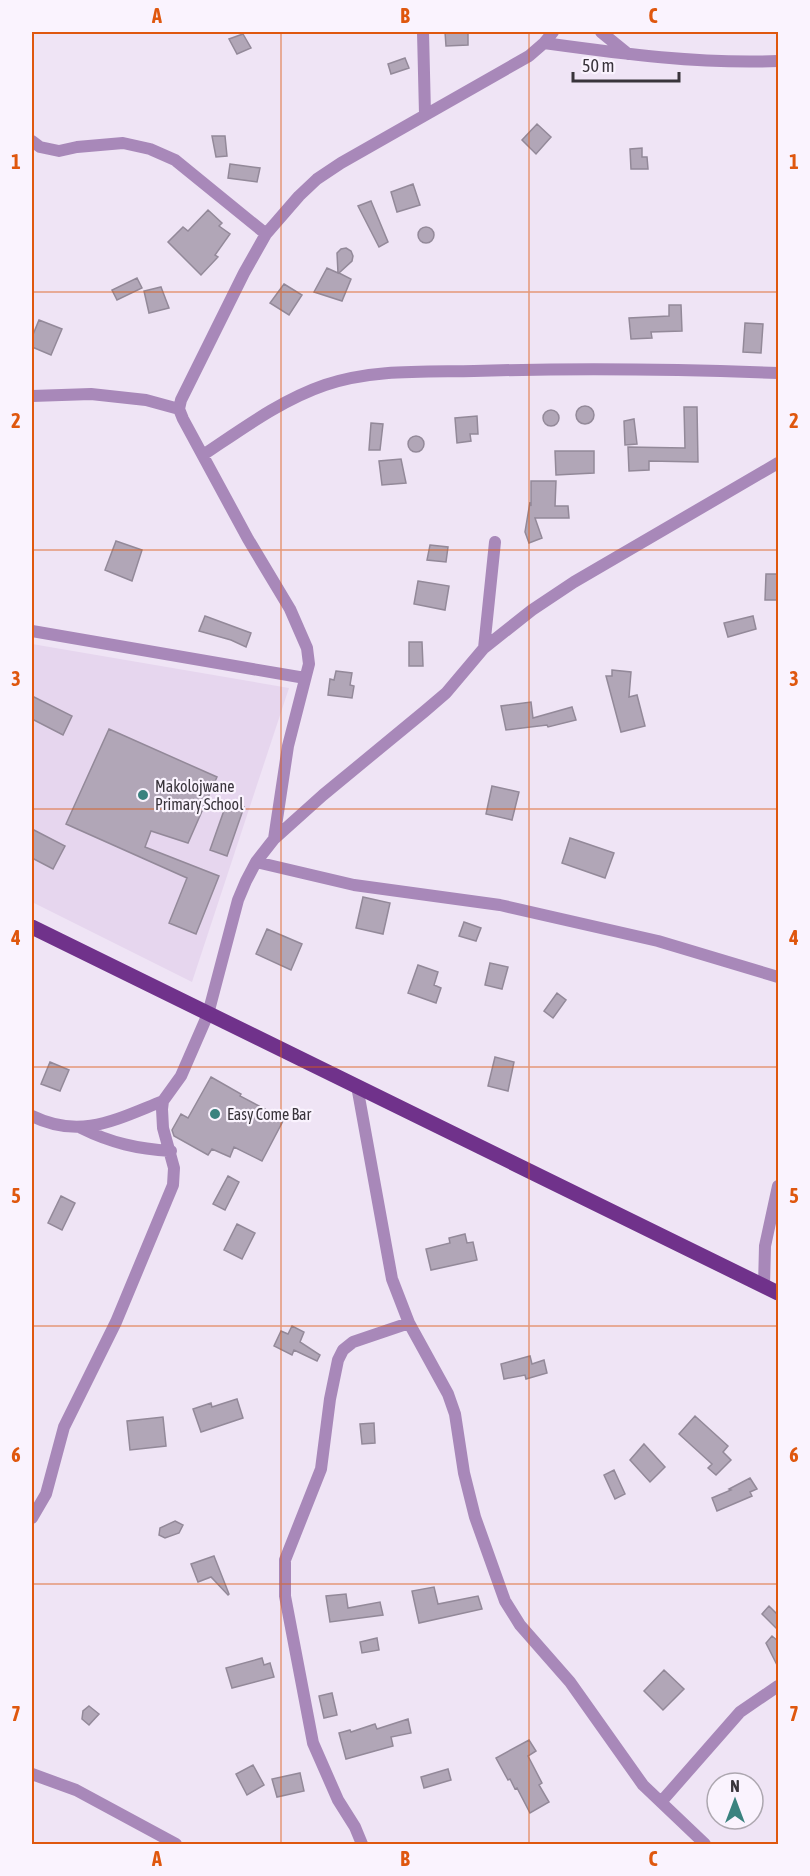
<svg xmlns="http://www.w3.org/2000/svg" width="810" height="1876" font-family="'Asap Condensed',sans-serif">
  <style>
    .built { fill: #e6d6ee }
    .building { fill: #b1a6b7; stroke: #938999; stroke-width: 1.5 }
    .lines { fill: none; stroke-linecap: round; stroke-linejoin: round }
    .minor { stroke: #a888b9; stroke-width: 12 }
    .primary { stroke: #70328b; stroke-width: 15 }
    .grid { fill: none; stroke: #df570e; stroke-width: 1.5; stroke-opacity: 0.55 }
    .poi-dot { fill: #3a827f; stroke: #faf3fe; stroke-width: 2 }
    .labels { text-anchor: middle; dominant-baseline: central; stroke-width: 4.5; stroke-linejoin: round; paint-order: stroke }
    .poi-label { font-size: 16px; fill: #39343b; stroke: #faf3fe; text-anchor: start }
    .neatline { fill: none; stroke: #df570e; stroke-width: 2 }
    .grid-label { font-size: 20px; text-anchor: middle; font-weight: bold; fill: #df570e }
  </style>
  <rect width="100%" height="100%" fill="#efe4f5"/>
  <path class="built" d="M32,644L289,688L192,982L32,902Z"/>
  <path class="building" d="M445,32H468V45L446,46Z
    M243,34L251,48L237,54L229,39Z
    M405,58L409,68L391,74L388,64Z
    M537,124L551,137L536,154L522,140Z
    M212,136H225L227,156L216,157Z
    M642,148V157H647L648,169H631L630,149Z
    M230,164L260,168L257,182L228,178Z
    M413,184L420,205L397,212L391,192Z
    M371,201L388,242L379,247L358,206Z
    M208,210L222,223L219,226L230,234L215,255L218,257L201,275L168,242L183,227L188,231Z
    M418 235a8 8 0 1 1 16 0a8 8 0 1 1-16 0Z
    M346,248L351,251L353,256L352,261L339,273L351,279L342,301L314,292L327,268L338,273L337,253L341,249Z
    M137,278L142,288L117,300L112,290Z
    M284,284L302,295L289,315L270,303Z
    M161,287L169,308L149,313L144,291Z
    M669,305H681L682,331L651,332L652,338L631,339L629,318L669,316Z
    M39,320L62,329L51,355L32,347V337Z
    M745,323L763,324L761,353L743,352Z
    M576 415a9 9 0 1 1 18 0a9 9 0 1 1-18 0Z
    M684,407H697L698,462L649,461V470L629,471L628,447L685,448Z
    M543 418a8 8 0 1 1 16 0a8 8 0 1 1-16 0Z
    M477,416L478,434H470L471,441L457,443L455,418Z
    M634,419L637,444L625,445L624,421Z
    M371,423L383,424L380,450H369Z
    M408 444a8 8 0 1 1 16 0a8 8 0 1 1-16 0Z
    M555,451H594V473L556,475Z
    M401,459L406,483L382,485L379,461Z
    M531,481H556L555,506H568L569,518H535L542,538L529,543L525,532L530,502L531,506Z
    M116,541L142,550L132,581L105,570Z
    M430,545L448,547L446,562L427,560Z
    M766,574H778V600H765Z
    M418,581L449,586L445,610L414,604Z
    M205,616L251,633L246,647L231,640L199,631Z
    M753,616L756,629L728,637L724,623Z
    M409,642H422L423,666H409Z
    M612,670L631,672L629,697L637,695L645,726L621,732L606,676H612Z
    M336,671L352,673L350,685L354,686L352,698L328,695L330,679L334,680Z
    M32,696L72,716L63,735L32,719Z
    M531,702L533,718L572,707L576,720L548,727L547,725L506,730L501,706Z
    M109,729L217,777L188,843L151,831L145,847L219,876L196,934L169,923L187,878L66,824Z
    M492,786L519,792L512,820L486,814Z
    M227,802L244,807L227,856L210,850Z
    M32,829L65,846L53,869L32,858Z
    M570,838L614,853L605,878L562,863Z
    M363,897L390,903L383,934L356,928Z
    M464,922L481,928L476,941L459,936Z
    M267,929L302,944L291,970L256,954Z
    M490,963L508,967L502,989L485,985Z
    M418,965L438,972L434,985L441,988L436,1003L408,993Z
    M557,993L566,1000L553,1018L544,1011Z
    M495,1057L514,1062L508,1091L488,1086Z
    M50,1062L69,1070L60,1091L41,1084Z
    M211,1077L241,1094L240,1096L284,1119L262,1161L234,1147L230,1157L212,1149L208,1155L174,1136L172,1130L181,1114L188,1118Z
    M228,1176L239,1182L225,1210L213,1204Z
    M61,1196L75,1203L62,1230L48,1223Z
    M237,1224L255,1233L242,1259L224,1250Z
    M465,1234L467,1243L473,1242L477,1260L431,1270L426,1249L450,1243L449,1238Z
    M292,1326L304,1332L300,1342L320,1355L317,1361L294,1350L292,1355L274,1346L281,1331L288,1334Z
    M530,1356L532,1364L544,1360L547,1373L526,1379L525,1375L504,1379L501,1364Z
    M237,1399L243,1418L201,1432L193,1409L211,1403L212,1407Z
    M695,1416L728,1446L723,1452L731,1460L716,1475L708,1468L712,1464L679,1434Z
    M163,1417L166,1446L130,1450L127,1421Z
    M374,1423L375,1443L362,1444L360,1424Z
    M644,1444L665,1467L650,1482L630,1460Z
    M614,1470L625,1494L615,1499L604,1475Z
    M750,1478L757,1489L750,1492L752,1496L717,1511L712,1498L731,1490L729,1489Z
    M175,1521L183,1525L179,1533L165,1538L159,1535L160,1528Z
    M214,1556L229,1594L228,1595L211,1577L198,1582L191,1564Z
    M434,1587L438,1604L478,1596L482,1609L419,1623L412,1591Z
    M346,1594L348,1608L380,1602L383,1615L330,1622L326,1596Z
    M769,1606L778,1615V1630L762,1614Z
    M772,1636L778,1641V1667L766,1643Z
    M377,1638L379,1650L362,1653L360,1642Z
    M262,1658L264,1665L270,1663L274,1677L232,1688L226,1668Z
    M664,1670L684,1689L663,1710L644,1691Z
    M332,1693L337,1715L324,1718L319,1696Z
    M89,1706L99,1714L89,1725L82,1719L83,1711Z
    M408,1719L411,1733L391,1737L393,1746L346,1759L339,1733L350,1730L351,1732L375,1724L377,1729Z
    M529,1740L536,1751L528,1756L542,1783L539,1785L549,1802L530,1813L517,1788L515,1789L510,1779L508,1780L496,1758Z
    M253,1765L264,1785L247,1795L236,1774Z
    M448,1769L451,1780L424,1788L421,1777Z
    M300,1773L304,1791L277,1797L272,1779Z"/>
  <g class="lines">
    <path class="minor" d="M423,32L425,114
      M601,32L628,54
      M544,43C624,54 698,64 778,61
      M32,141L40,147L59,151L77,147L123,143L150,149L175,160L266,234
      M32,396L91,394L146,400L179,409
      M203,455C242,429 281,400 325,385C373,369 424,372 474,371C575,368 677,369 778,373
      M32,631L305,678
      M484,648L495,542
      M274,839L288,746L309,664L307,648L290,609L248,539L183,419L179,409L181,400L244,273L266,234L299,196L317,179L341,163L529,56L544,43L553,32
      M256,862L354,885L500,905L658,941L778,977
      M357,1086L392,1279L409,1323L448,1394L455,1414L464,1473L475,1517L505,1601L520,1625L570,1682L643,1785L705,1844
      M32,1116C81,1140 117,1119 163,1101
      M81,1128C111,1143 138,1149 171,1151
      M764,1286L765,1246L778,1186
      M32,1518L46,1494L64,1427L116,1322L173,1185L174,1168L163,1128L162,1109L163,1101L181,1076L208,1014L238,900L246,881L256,862L274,839L323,795L425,711L446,693L484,648L532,610L574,582L778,463
      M32,1774L76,1790L176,1844
      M661,1802L740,1712L778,1686
      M362,1844L355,1827L338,1800L313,1743L285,1596V1560L321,1469L330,1399L338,1360L343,1350L353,1342L409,1323"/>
    <path class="primary" d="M32,927L778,1293"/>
  </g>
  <path class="grid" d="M281,32V1844M529,32V1844M32,292H778M32,550H778M32,809H778M32,1067H778M32,1326H778M32,1584H778"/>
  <g class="poi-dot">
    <circle cx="143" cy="795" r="6"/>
    <circle cx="215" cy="1114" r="6"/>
  </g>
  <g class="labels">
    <g class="poi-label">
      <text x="155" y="786">Makolojwane<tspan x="155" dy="18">Primary School</tspan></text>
      <text x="227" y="1114">Easy Come Bar</text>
    </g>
  </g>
  <rect width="810" height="1876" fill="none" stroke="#faf3fe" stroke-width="66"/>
  <g transform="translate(735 1801)"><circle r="28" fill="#faf3fe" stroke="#ada7b0" stroke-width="1.5"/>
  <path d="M0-4.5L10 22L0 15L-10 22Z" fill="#3a827f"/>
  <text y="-9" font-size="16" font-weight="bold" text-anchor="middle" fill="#39343b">N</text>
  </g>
  <path d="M573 72v9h106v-9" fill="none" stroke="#39343b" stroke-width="3"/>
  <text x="582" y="72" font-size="18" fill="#39343b" stroke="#faf3fe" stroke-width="4.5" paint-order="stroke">50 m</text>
  <rect x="33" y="33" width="744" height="1810" class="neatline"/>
  <g class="grid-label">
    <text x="157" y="23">A</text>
    <text x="405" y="23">B</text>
    <text x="653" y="23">C</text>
    <text x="16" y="169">1</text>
    <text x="794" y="169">1</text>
    <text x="16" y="428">2</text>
    <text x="794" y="428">2</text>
    <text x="16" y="686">3</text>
    <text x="794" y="686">3</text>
    <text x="16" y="945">4</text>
    <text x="794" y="945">4</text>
    <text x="16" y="1203">5</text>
    <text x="794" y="1203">5</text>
    <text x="16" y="1462">6</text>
    <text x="794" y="1462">6</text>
    <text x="16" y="1721">7</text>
    <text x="794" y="1721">7</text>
    <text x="157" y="1866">A</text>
    <text x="405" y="1866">B</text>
    <text x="653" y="1866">C</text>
  </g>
</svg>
